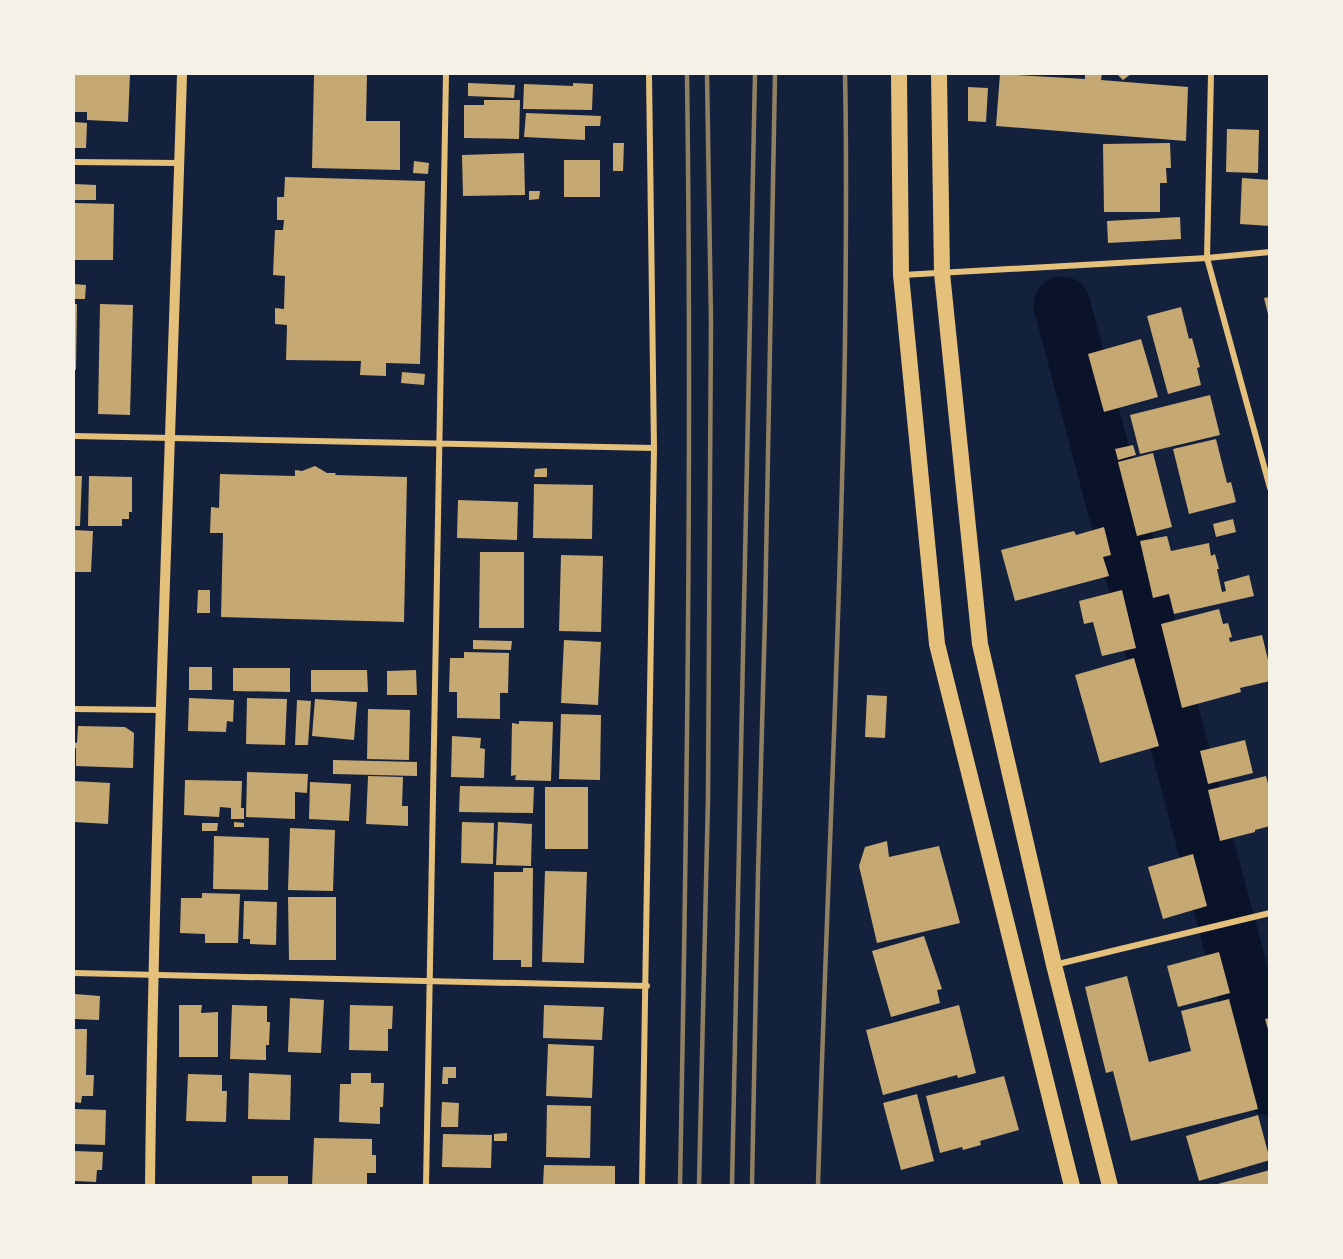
<svg xmlns="http://www.w3.org/2000/svg" width="1343" height="1259" font-family="'Archivo Narrow',sans-serif">
  <style>
    .lines { fill: none; stroke-linecap: round; stroke-linejoin: round }
    .river { stroke: #0b132b; stroke-width: 57 }
    .building { fill: #c6a872 }
    .minor { stroke: #e5c07b; stroke-width: 6 }
    .tertiary { stroke: #e5c07b; stroke-width: 10 }
    .trunk { stroke: #e5c07b; stroke-width: 16 }
    .rail { stroke: #918062; stroke-width: 4.5 }
  </style>
  <rect width="100%" height="100%" fill="#14213d"/>
  <g class="lines">
    <path class="river" d="M1062,305L1270,1087"/>
  </g>
  <path class="building" d="M74,74H130L128,122L87,120V112H74Z
    M314,74H367L366,121H400V170L312,168Z
    M1000,74L1085,79V74H1102L1101,80L1188,87L1186,141L996,126Z
    M1117,74H1131L1123,80Z
    M468,83L515,85L514,98L468,96Z
    M573,83L593,84L592,110L523,109L524,84L573,86Z
    M968,87L988,88L986,122L968,121Z
    M484,100H520L519,139L464,138V105H484Z
    M526,113L601,116L600,126H585V140L524,137Z
    M74,122L87,123L86,148H74Z
    M1227,129L1259,130L1258,173L1226,172Z
    M613,143H624L623,171H613Z
    M1170,143L1171,168H1166L1167,183H1160V212H1104L1103,144Z
    M524,153L525,195L463,196L462,155Z
    M564,160H600V197H564Z
    M414,161L429,163L428,174L413,173Z
    M285,177L425,181L420,364L386,363V376L360,375L361,361L286,360L287,325L275,324V308L284,309L285,276L273,275L275,230H283L284,220H277V197H284Z
    M1242,178L1270,180V226L1240,224Z
    M74,184L96,185V200H74Z
    M529,191H540L539,199L529,200Z
    M74,203L114,204L113,260H74Z
    M1180,217L1181,239L1108,243L1107,221Z
    M74,284L86,285L85,299H74Z
    M1270,297V318H1269L1264,298Z
    M74,304H77L76,370H74Z
    M100,304L133,305L130,415L98,414Z
    M1181,307L1189,339L1192,338L1200,367L1197,368L1201,385L1168,394L1147,316Z
    M1141,339L1158,397L1104,412L1088,354Z
    M402,372L425,374L424,385L401,383Z
    M1210,395L1220,435L1140,454L1130,415Z
    M1216,439L1227,483L1231,482L1236,502L1189,514L1173,449Z
    M1133,445L1136,455L1118,460L1115,449Z
    M1153,453L1172,527L1137,536L1118,462Z
    M315,466L327,473H336L335,475L407,477L404,622L221,617L223,533H210L211,507L219,508L220,474L295,476V470L302,471Z
    M547,468V477H534L535,469Z
    M74,476H82L80,526H74Z
    M89,476L132,477V512H129V519H122V526H88Z
    M534,484L593,485L592,539L533,538Z
    M458,500L518,502L517,540L457,538Z
    M1233,519L1236,532L1216,537L1213,524Z
    M1104,527L1111,555L1103,557L1109,576L1015,601L1001,550L1074,531L1076,535Z
    M74,530L93,531L91,572H74Z
    M1167,536L1171,551L1209,543L1211,556L1215,554L1219,569H1217L1222,592L1226,591L1224,582L1249,575L1254,596L1174,614L1169,594L1153,598L1140,541Z
    M480,552H524V628H479Z
    M561,555L603,556L601,632L559,631Z
    M198,590H210V613H197Z
    M1122,590L1136,648L1102,656L1093,622L1084,624L1079,601Z
    M1219,609L1223,624L1228,623L1232,637L1229,638L1230,642L1262,635L1270,668V681L1240,688L1241,692L1182,708L1161,624Z
    M473,640L512,641L511,650L473,649Z
    M564,640L601,642L598,705L561,703Z
    M464,652L509,653L508,693H500V719L457,718V692H449L450,658H464Z
    M1134,658L1159,746L1100,763L1075,675Z
    M189,667H212V690H189Z
    M233,668H290V692L233,691Z
    M311,670H367L368,692H311Z
    M416,670L417,695H387V671Z
    M867,695L887,696L885,738L865,737Z
    M189,698L234,700L233,722L227,721L226,732L188,731Z
    M247,698L287,699L285,745L246,744Z
    M315,699L357,702L354,740L312,736Z
    M297,700L311,701L308,745H295Z
    M368,709L410,710L409,760L367,759Z
    M561,714L601,715L600,780L559,779Z
    M519,721L553,722L551,781L515,780L516,775L511,776L512,723L519,724Z
    M78,726L125,727L134,733L133,768L76,766V748H74V742L77,743Z
    M452,736L481,738L480,748L485,749L484,778L451,777Z
    M1245,740L1253,773L1208,784L1200,751Z
    M333,760L417,762V776L333,774Z
    M247,772L308,774L307,793L295,792V819L246,817Z
    M368,776L403,777L402,806H408V826L366,824Z
    M1266,776L1270,791V826L1255,830V832L1220,841L1208,790Z
    M185,780L242,781L241,808H244V819H231V808L220,807L219,817L184,815Z
    M74,781L110,783L108,824L74,822Z
    M310,782L351,784L349,821L309,819Z
    M460,786L534,787L533,813L459,812Z
    M545,787H588V849H545Z
    M234,822L244,823V827H234Z
    M462,822L494,823L493,864L461,863Z
    M498,822L532,824L531,866L496,865Z
    M202,823H218L217,831H202Z
    M290,828L335,830L333,891L288,890Z
    M214,836L269,838L268,890L213,889Z
    M887,841L889,857L939,846L960,923L877,943L859,866L865,847Z
    M1193,854L1207,906L1163,919L1148,867Z
    M523,868H533L532,967H521V960H493L494,872H523Z
    M545,871L587,872L584,963L542,962Z
    M202,893L240,894L238,943H205V934L180,933L181,898H202Z
    M288,897H336V960H289Z
    M244,901L277,902L276,945L250,944V939H243Z
    M924,936L942,989L937,990L940,1003L891,1017L872,951Z
    M1219,952L1230,993L1178,1007L1167,966Z
    M1127,976L1149,1062L1191,1051L1181,1011L1229,999L1258,1109L1131,1141L1113,1071L1106,1073L1085,987Z
    M74,994L100,996L99,1020L74,1019Z
    M290,998L324,1000L321,1053L288,1052Z
    M179,1005H202L201,1013L218,1012V1057H179Z
    M232,1005L267,1006V1022H270L269,1045H266V1060L230,1059Z
    M350,1005L393,1006L392,1029H388V1051L349,1050Z
    M544,1005L604,1007L602,1040L543,1038Z
    M959,1005L976,1073L958,1078L957,1075L883,1095L866,1030Z
    M1270,1018V1033H1269L1265,1019Z
    M74,1029H87L86,1075H94L93,1096H82L81,1103L74,1102Z
    M548,1044L594,1046L592,1098L546,1096Z
    M443,1067H456V1078H448V1084H442Z
    M249,1073L291,1075L290,1120L248,1119Z
    M351,1073H371V1083H384L383,1107H380V1124L339,1122L340,1084H351Z
    M188,1074L222,1075V1091H227L226,1122L186,1121Z
    M1004,1076L1019,1130L980,1141L981,1145L963,1150L962,1147L940,1153L926,1096Z
    M917,1094L934,1161L901,1170L883,1103Z
    M442,1102L459,1103L458,1127H441Z
    M547,1105L591,1106L590,1158L546,1157Z
    M74,1109L106,1110L105,1145L74,1144Z
    M1258,1115L1270,1160L1199,1181L1186,1136Z
    M507,1133V1141H494V1134Z
    M443,1134L492,1135L491,1168L442,1167Z
    M314,1138L372,1139V1155H376V1173H367V1186H312Z
    M74,1151L103,1152L102,1170H97L96,1182L74,1181Z
    M544,1165L615,1166V1186H543Z
    M1270,1170V1186H1214V1185Z
    M252,1176H288V1186H252Z"/>
  <g class="lines">
    <path class="minor" d="M1211,74L1207,258L1270,488
      M74,162L179,163
      M902,275L1207,258L1270,252
      M74,436L654,448
      M74,709L160,710
      M1054,965L1270,913
      M74,973L647,986
      M426,1186L446,74
      M642,1186L654,448L649,74"/>
    <path class="tertiary" d="M150,1186C154,815 171,444 182,74"/>
    <path class="trunk" d="M899,74L901,275L937,644L1072,1186
      M939,74L942,273L980,644L1054,965L1110,1186"/>
    <path class="rail" d="M680,1186C687,815 692,444 687,74
      M699,1186L708,798L711,321L707,74
      M732,1186L755,74
      M752,1186L758,874L765,617L775,74
      M818,1186C826,904 841,623 845,342C846,252 847,163 845,74"/>
  </g>
  <rect width="1343" height="1259" fill="none" stroke="#f6f1e7" stroke-width="150"/>
</svg>
